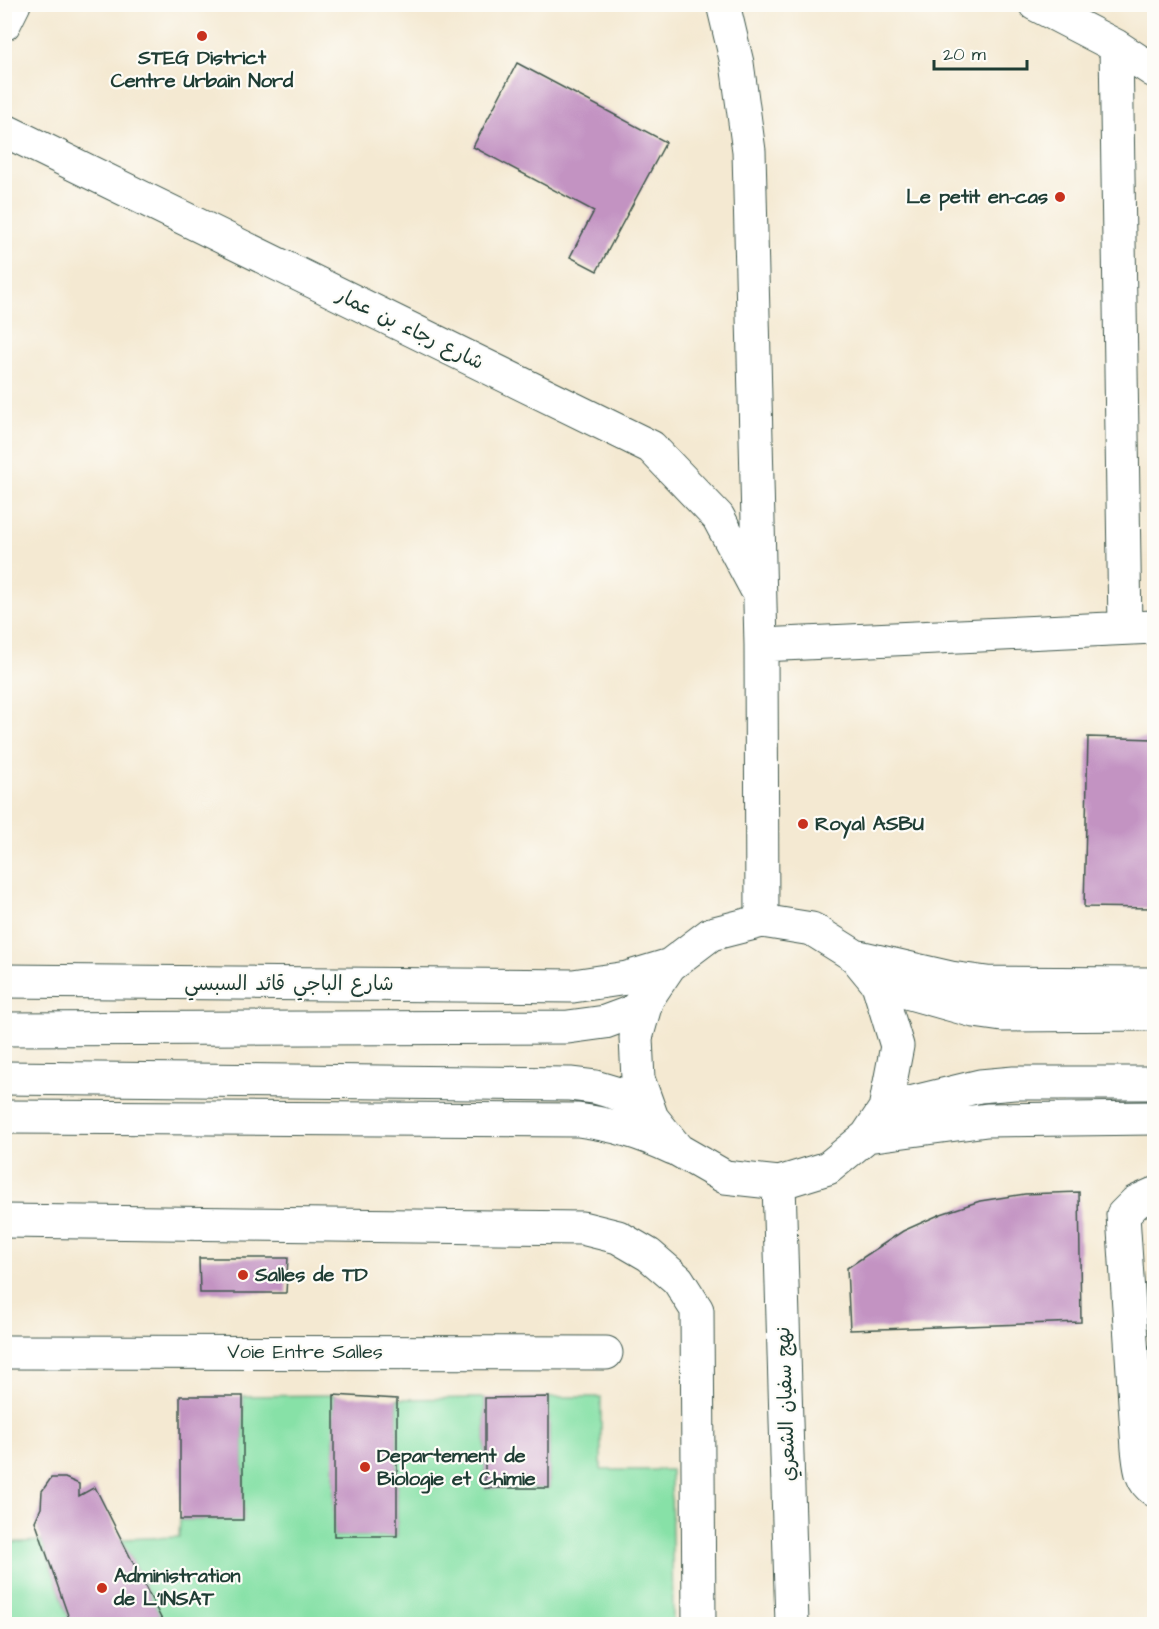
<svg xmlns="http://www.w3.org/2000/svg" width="1159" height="1629" font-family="'Architects Daughter','Playpen Sans Arabic',sans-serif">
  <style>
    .green { fill: #87e1a7; stroke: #538f6e; stroke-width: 1.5 }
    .building { fill: #c393c2 }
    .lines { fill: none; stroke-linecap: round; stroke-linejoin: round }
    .minor-casing { stroke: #3f574c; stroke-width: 35 }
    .minor { stroke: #fff; stroke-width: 33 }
    .poi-dot { fill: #c8321e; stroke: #fdfcf7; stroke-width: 2 }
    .labels { text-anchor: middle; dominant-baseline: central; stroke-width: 4.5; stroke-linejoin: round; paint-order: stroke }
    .poi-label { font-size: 20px; font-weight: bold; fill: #1f3d34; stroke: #fdfcf7; text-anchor: start }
    .street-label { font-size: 20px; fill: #1f3d34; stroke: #fdfcf7 }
  </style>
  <rect width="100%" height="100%" fill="#fdfcf7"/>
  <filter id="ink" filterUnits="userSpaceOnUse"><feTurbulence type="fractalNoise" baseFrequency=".0167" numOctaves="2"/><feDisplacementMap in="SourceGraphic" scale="12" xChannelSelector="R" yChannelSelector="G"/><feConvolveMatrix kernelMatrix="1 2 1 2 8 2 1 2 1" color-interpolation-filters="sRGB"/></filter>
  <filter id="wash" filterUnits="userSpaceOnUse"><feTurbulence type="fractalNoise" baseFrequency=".008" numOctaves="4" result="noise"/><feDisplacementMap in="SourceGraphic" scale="24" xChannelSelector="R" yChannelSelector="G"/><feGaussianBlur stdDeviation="1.35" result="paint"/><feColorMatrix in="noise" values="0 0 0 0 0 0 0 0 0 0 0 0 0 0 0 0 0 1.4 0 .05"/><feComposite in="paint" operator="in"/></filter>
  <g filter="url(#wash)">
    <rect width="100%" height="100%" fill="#f4e9d2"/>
    <path class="green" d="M334,1395V1536H397V1399L485,1398V1488H549V1397H601V1470H671L673,1624H164L121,1539L179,1537L180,1520H243V1396Z
      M42,1541L71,1624H5L4,1543Z"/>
    <g id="blocks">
      <path class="building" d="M517,63L666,142L597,271L570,257L594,211L473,147Z
        M1088,737L1154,739V908L1084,907Z
        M1079,1192L1081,1322L850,1330L847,1268L903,1231L941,1214L980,1201L1025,1194Z
        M199,1258H288L286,1293H200Z
        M334,1395L397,1399V1536H334Z
        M180,1396H243V1520H180Z
        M549,1397V1488H485V1398Z
        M51,1478H65L79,1484V1496L95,1487L164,1624H71L35,1521L41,1508L42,1491Z"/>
    </g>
  </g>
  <g filter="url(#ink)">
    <use href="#blocks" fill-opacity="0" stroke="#3f574c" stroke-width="1.5"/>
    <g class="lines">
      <g class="minor-casing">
        <path id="minor" d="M723,4L737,63L749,151L761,645L762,921
          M1035,4L1116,46L1154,71
          M4,24L14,4
          M1116,46L1125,628
          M4,130L651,447L718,517L756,588
          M761,645L1154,627
          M855,956L951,978L987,983L1154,984
          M4,981L573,986L627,978L670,965
          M878,984L974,1011L1002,1015L1154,1014
          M4,1029L568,1027L605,1022L632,1012L647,999L670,965L711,934L762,921L812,929L855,956L878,984L897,1046L885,1109L867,1136L828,1168L779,1183L725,1177L678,1150L652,1118L638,1079L636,1038L647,999
          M4,1078L570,1084L595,1087L622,1095L652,1118
          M885,1109L980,1086L1014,1083H1154
          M4,1117L578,1120C614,1125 640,1132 673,1148
          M867,1136L987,1120L1154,1118
          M779,1183L792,1624
          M1154,1194L1136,1202L1123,1215L1138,1449C1140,1465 1140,1481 1154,1490
          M4,1221L582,1228L618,1237L649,1255L678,1280L697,1310L699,1624
          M4,1352L606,1353"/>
      </g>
      <use href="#minor" class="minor"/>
    </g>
  </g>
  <g class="poi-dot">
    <circle cx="202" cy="36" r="6"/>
    <circle cx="1060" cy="197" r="6"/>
    <circle cx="803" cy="824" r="6"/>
    <circle cx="243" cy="1275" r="6"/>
    <circle cx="365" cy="1467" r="6"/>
    <circle cx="102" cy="1588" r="6"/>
  </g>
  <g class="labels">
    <g class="poi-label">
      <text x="202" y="58" text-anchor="middle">STEG District<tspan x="202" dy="23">Centre Urbain Nord</tspan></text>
      <text x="1048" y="197" text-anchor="end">Le petit en-cas</text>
      <text x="815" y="824">Royal ASBU</text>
      <text x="255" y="1275">Salles de TD</text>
      <text x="377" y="1456">Departement de<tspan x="377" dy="23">Biologie et Chimie</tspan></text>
      <text x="114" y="1576">Administration<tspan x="114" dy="23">de L'INSAT</tspan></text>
    </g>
    <g class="street-label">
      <text transform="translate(410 329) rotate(26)">شارع رجاء بن عمار</text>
      <text x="289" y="984">شارع الباجي قائد السبسي</text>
      <text x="305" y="1352">Voie Entre Salles</text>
      <text transform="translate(786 1404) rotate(-92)">نهج سفيان الشعري</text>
    </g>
  </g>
  <rect width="1159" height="1629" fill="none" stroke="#fdfcf7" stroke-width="24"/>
  <path d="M934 60v9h93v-9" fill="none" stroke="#1f3d34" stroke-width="3"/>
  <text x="943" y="60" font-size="18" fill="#1f3d34" stroke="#fdfcf7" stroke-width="4.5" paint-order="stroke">20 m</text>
</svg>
